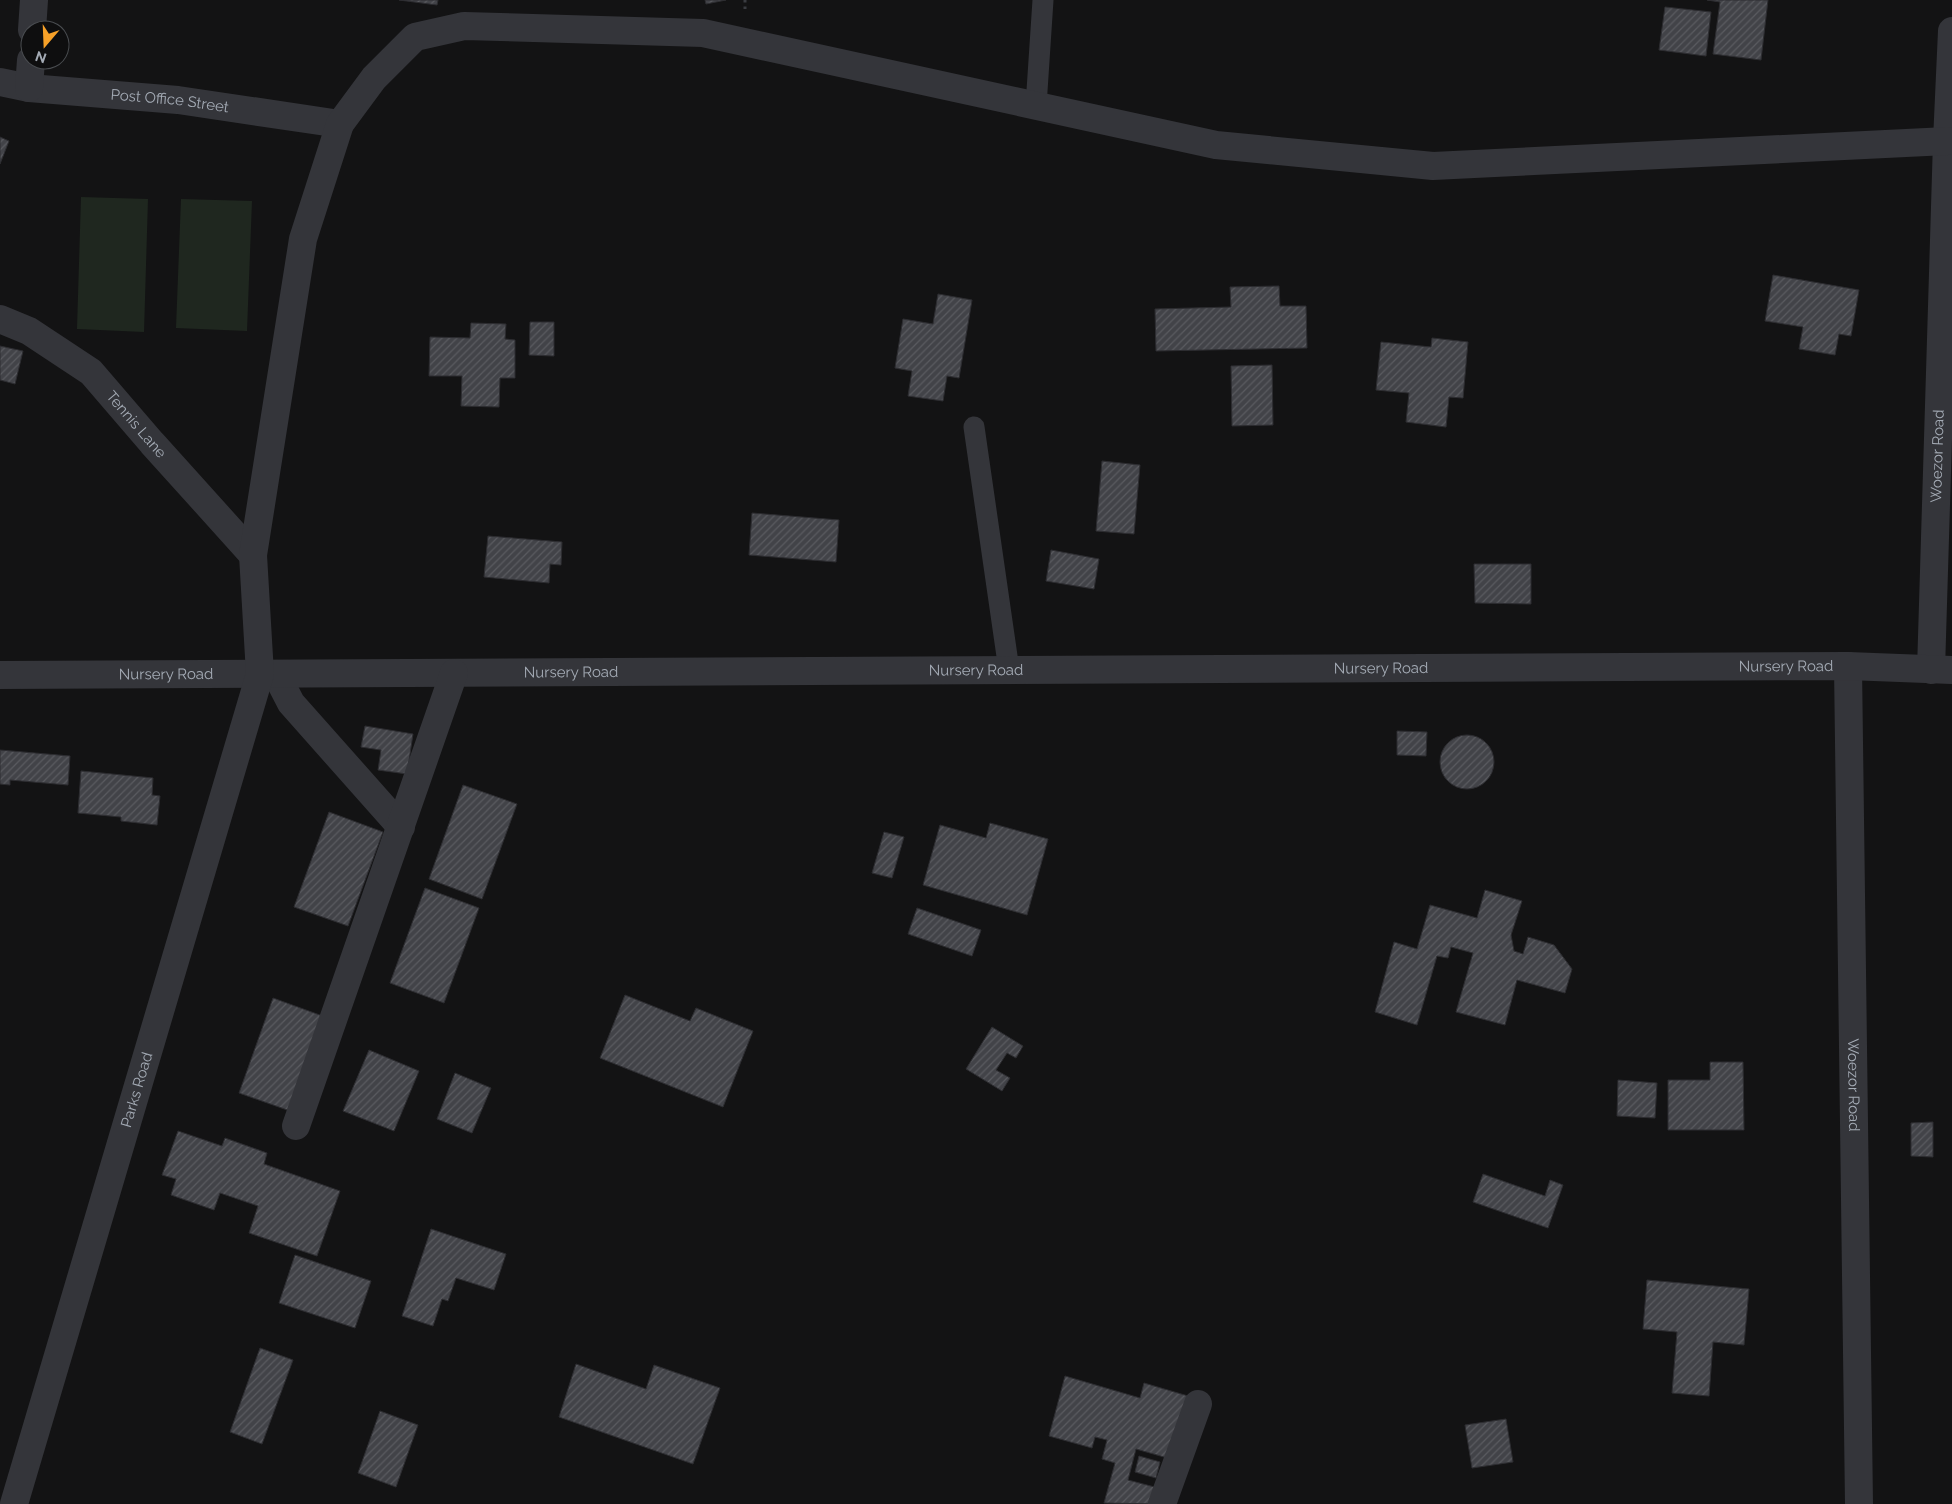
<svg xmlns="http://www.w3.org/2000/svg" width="1952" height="1504" font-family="Raleway,sans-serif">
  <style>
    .garden { fill: #1f271f }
    .building { fill: url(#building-hatch); stroke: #2d2d31 }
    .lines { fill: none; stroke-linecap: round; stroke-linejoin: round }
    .path { stroke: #3a3c41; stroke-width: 3; stroke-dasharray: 2.5 4; stroke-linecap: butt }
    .service { stroke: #34353a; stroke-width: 21 }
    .minor { stroke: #34353a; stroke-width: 28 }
    .labels { text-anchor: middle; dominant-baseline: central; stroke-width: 4; stroke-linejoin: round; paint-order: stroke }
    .street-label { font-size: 15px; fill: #a4abb5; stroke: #0e0e0f }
  </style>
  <defs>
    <pattern id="building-hatch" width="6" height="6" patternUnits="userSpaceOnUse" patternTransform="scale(1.25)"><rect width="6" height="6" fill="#424348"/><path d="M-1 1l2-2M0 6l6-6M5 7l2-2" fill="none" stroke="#5a5b60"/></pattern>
  </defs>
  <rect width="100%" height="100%" fill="#131314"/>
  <path class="garden" d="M81,197L148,199L144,332L77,329Z
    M181,199L252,201L247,331L176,328Z"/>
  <path class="building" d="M399,0H438L437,5Z
    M705,0H726L706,4Z
    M1707,0H1768L1761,60L1713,54L1720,2Z
    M1665,7L1711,12L1706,56L1659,50Z
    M0,137L9,141L0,164Z
    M1773,275L1859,290L1851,336L1839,334L1835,355L1799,349L1803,327L1765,321Z
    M1279,286L1280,306H1306L1307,348L1156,351L1155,309L1231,307L1230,287Z
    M938,294L972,300L959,378L947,376L943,401L908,396L912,371L895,368L903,319L933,324Z
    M530,322H554V356L529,355Z
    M471,323L506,324L505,339L515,340V378H500L499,407L461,406L462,376H429L430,337L470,338Z
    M1432,338L1468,342L1463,398L1449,397L1446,427L1406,422L1409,393L1376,390L1381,342L1431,347Z
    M0,346L23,351L15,384L0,380Z
    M1272,365L1273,425L1232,426L1231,366Z
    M1102,461L1140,465L1134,534L1096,531Z
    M752,513L839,520L836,562L749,555Z
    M488,536L562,542L561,565L550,564L549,583L484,577Z
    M1051,550L1099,559L1094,589L1046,581Z
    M1474,564H1531V604L1475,603Z
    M365,726L413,734L407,774L378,770L381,750L361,747Z
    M1397,731L1427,732L1426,756L1397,755Z
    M1440 762a27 27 0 1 1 54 0a27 27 0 1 1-54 0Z
    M0,750L70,756L68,785L10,780V785L0,784Z
    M81,771L153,778L152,795L160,796L157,825L121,821V817L78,813Z
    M463,785L517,804L482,899L429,879Z
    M329,812L383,832L348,926L294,907Z
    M990,823L1048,839L1027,915L923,885L940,825L986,838Z
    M884,832L904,837L892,878L872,873Z
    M425,888L479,908L444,1003L390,983Z
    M1485,890L1522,901L1511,935L1514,951L1523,954L1528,937L1554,945L1572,969L1565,993L1517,980L1505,1025L1456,1012L1473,953L1451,947L1448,958L1437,956L1417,1025L1375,1012L1394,942L1417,949L1430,905L1477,918Z
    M917,908L981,930L972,956L908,934Z
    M625,995L690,1021L696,1008L753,1031L723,1107L600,1058Z
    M273,998L328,1018L293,1112L239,1093Z
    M992,1027L1023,1046L1016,1058L1007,1053L996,1070L1010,1078L1002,1091L966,1069Z
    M369,1050L419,1071L394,1131L343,1111Z
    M1710,1062H1743L1744,1130H1668V1080H1710Z
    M455,1073L491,1088L472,1133L437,1119Z
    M1618,1080L1657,1083L1655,1118L1617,1116Z
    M1933,1122V1157L1911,1156V1123Z
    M178,1131L222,1146L225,1138L267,1153L264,1164L340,1191L317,1256L249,1233L258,1206L220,1193L214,1210L171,1195L176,1179L162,1175Z
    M1483,1174L1545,1196L1550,1180L1563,1185L1548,1228L1473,1202Z
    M431,1229L506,1254L494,1290L456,1278L448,1301L442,1299L433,1326L402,1316Z
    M295,1255L371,1281L355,1328L279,1303Z
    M1647,1280L1749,1289L1744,1345L1713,1342L1709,1396L1672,1393L1677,1332L1643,1329Z
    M260,1348L293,1360L262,1444L230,1432Z
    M576,1364L646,1389L654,1365L720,1388L693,1464L559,1417Z
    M1065,1376L1140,1398L1144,1383L1188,1396L1171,1459L1136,1449L1128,1480L1162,1489L1158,1504L1104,1503L1115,1463L1102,1459L1107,1440L1095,1437L1092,1448L1049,1436Z
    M380,1411L418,1425L396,1487L358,1473Z
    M1506,1419L1513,1462L1472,1468L1465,1425Z
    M1139,1456L1160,1462L1156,1478L1135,1472Z"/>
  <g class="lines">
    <path class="path" d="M745,9V0"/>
    <path class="service" d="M1036,106L1043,0
      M974,427L1009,670"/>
    <g class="minor">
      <path d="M32,30L34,0"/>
      <path id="s1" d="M0,82L29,88L178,100L340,124"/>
      <path d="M29,88L31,60"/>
      <path id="s2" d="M0,319L29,331L91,372L152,443L253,555"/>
      <path id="s3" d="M1848,666L1859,1504"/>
      <path id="s4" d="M1931,670L1947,141L1952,31"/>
      <path d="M276,674L291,703L401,827"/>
      <path id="s5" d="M0,675L1848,666L1952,670"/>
      <path d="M296,1126L454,673"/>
      <path id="s6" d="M14,1504L260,674L253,555L303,239L340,124L374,78L415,37L464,26L703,33L1216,145L1433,166L1947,141"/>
      <path d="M1162,1504L1198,1404"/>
    </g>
  </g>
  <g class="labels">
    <g class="street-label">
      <text stroke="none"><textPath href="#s1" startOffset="171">Post Office Street</textPath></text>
      <text stroke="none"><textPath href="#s2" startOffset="175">Tennis Lane</textPath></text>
      <text stroke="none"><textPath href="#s4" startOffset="214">Woezor Road</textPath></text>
      <text stroke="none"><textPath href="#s5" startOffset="1786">Nursery Road</textPath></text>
      <text stroke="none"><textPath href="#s5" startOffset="1381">Nursery Road</textPath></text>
      <text stroke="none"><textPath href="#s5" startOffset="976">Nursery Road</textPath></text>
      <text stroke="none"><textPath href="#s5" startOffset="571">Nursery Road</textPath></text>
      <text stroke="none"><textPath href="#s5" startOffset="166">Nursery Road</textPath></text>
      <text stroke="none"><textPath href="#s3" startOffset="419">Woezor Road</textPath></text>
      <text stroke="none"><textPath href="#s6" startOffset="432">Parks Road</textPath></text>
    </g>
  </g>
  <g transform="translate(45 45) rotate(199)"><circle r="24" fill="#0e0e0f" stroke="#4a4d51"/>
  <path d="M0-4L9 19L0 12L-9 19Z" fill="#f7a128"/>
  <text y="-8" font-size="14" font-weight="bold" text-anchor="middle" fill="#a4abb5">N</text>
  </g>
</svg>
